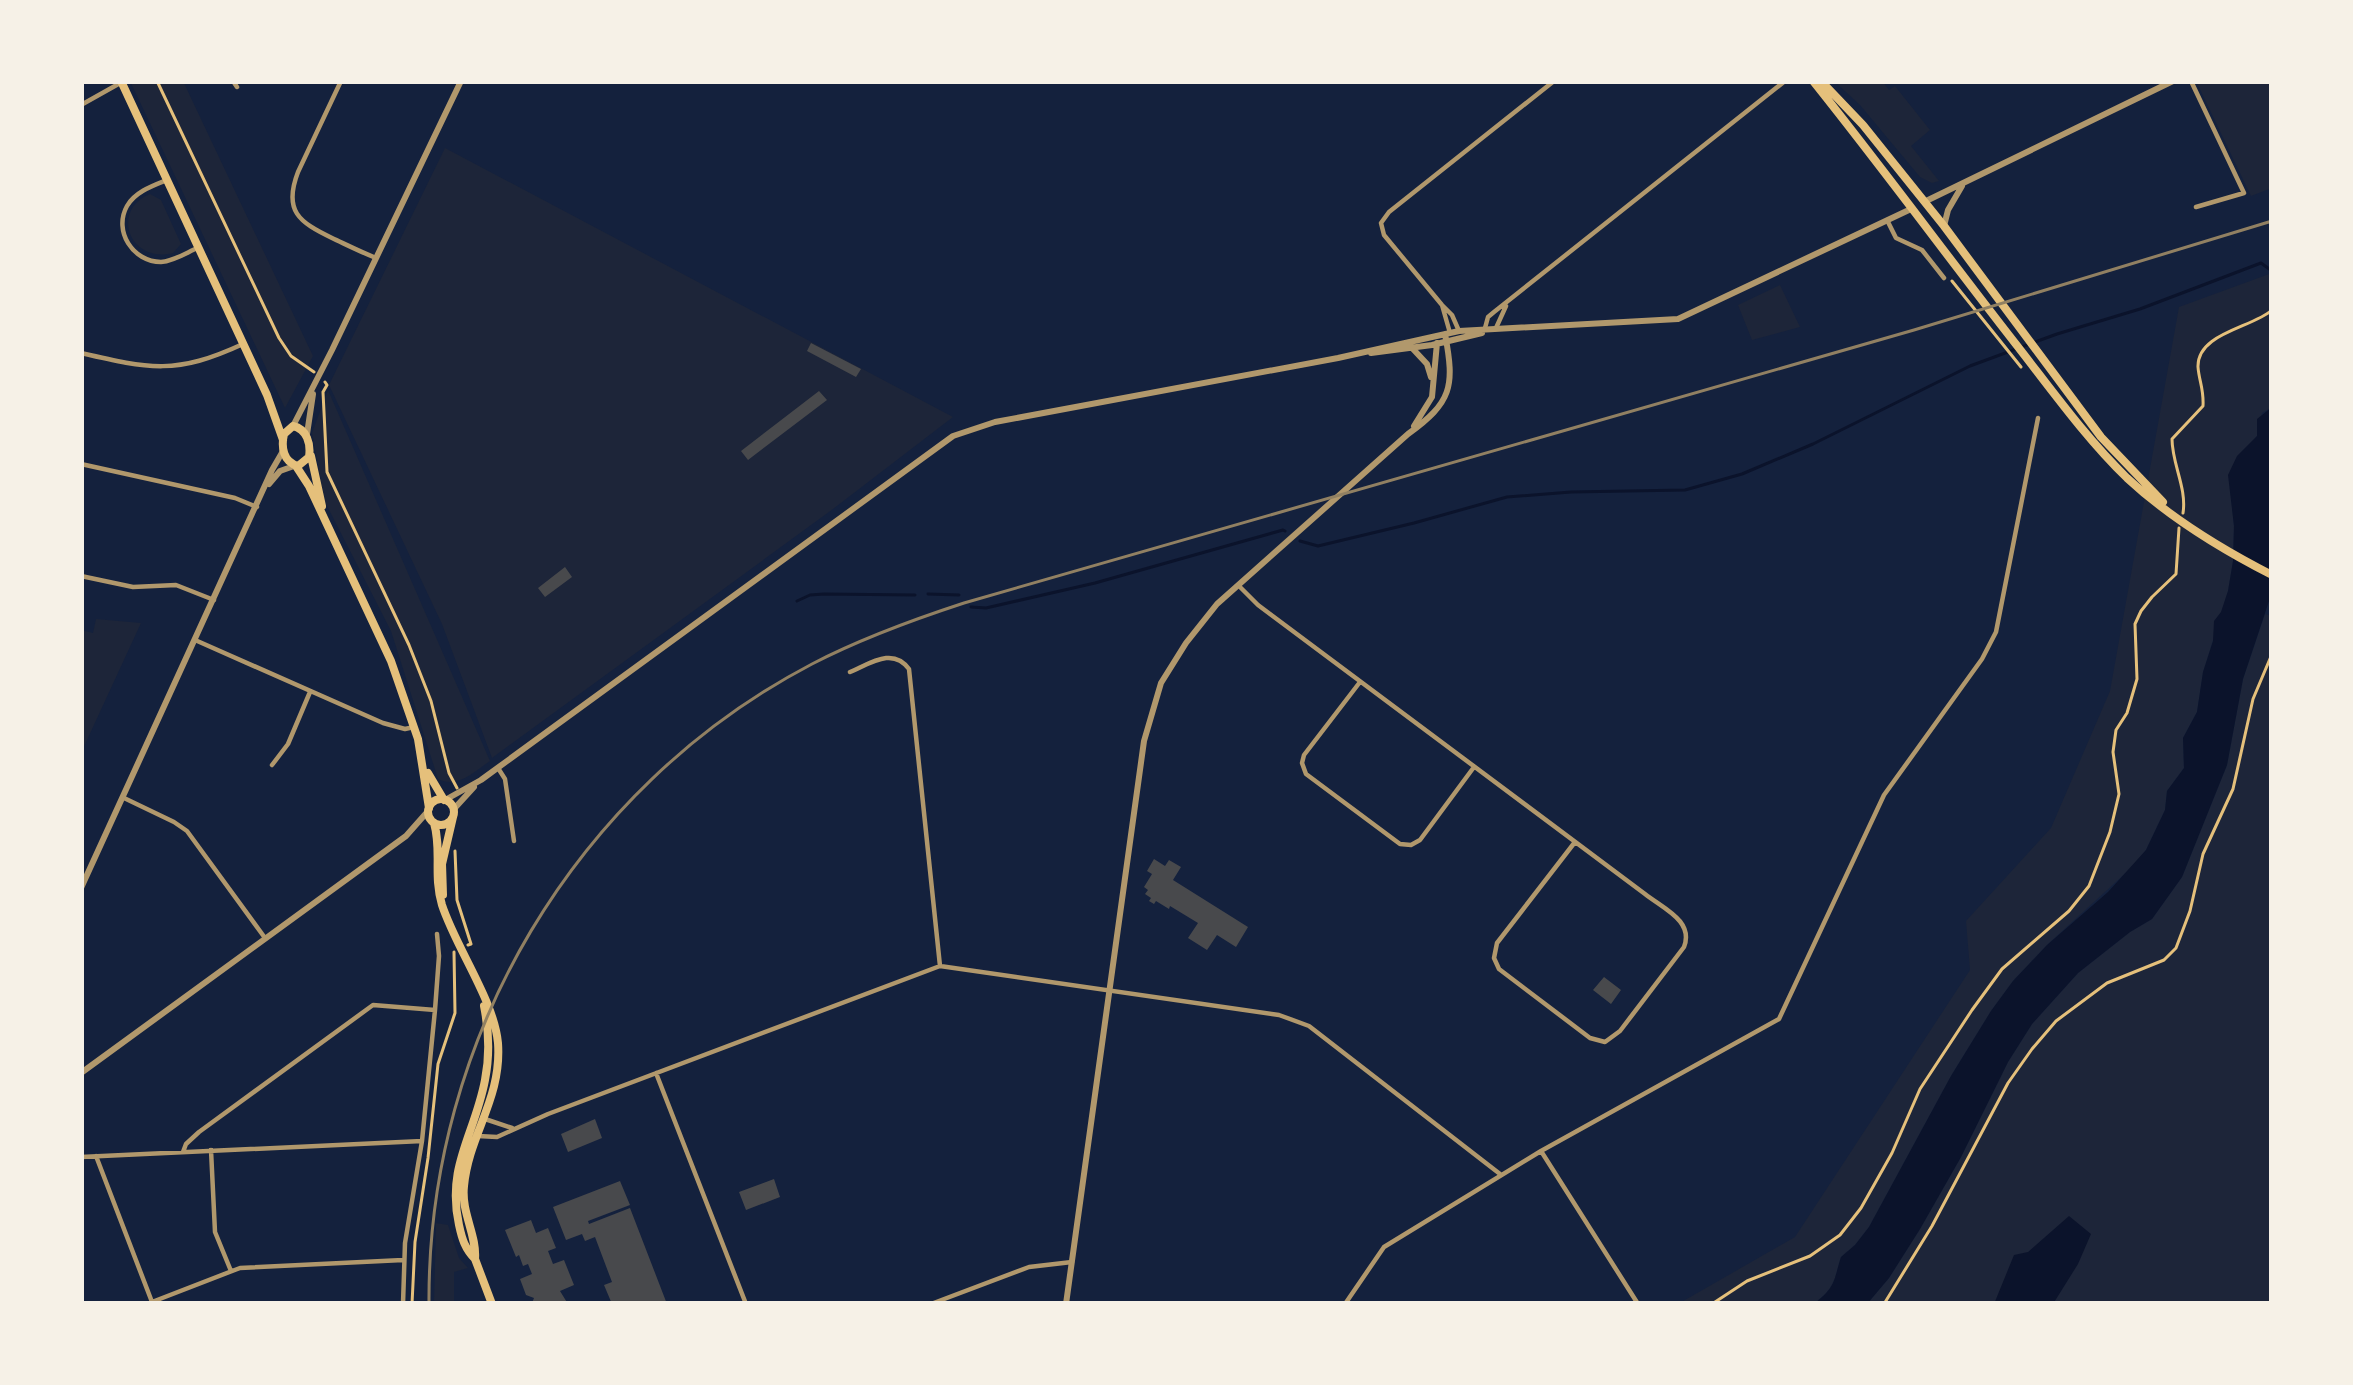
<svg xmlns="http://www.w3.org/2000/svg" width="2353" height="1385" font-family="Jost,sans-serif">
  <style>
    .green { fill: #1d2539 }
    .water { fill: #0b132b }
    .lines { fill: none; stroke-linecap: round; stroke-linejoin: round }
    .stream { stroke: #0b132b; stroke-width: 3 }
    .building { fill: #48494c }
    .path { stroke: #e5c07b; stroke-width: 3 }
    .minor { stroke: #b1986c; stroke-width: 4.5 }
    .tertiary { stroke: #b1986c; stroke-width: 6 }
    .secondary { stroke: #e5c07b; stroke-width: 8 }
    .rail { stroke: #918062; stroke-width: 3 }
  </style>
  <rect width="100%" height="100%" fill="#14213d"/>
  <path class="green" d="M130,81H183L313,356L285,408Z
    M1834,81H1882L1889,90L1895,86L1930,130L1911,146L1939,181L1932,183L1920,177L1860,105Z
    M2201,81H2272V188L2251,196L2197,83Z
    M445,148L953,417L833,509L492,758L442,624L329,385Z
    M150,194L161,200L181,244L173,253C129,264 110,210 150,194Z
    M2272,273V407L2262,413L2257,436L2229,475L2234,526L2233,562L2228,591L2203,673L2197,712L2183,738L2184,768L2167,791L2165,810L2146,850L2130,869L2047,945L2013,981L1991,1011L1951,1076L1869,1227L1855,1245L1841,1257C1833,1283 1836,1286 1814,1304H1678L1795,1237L1970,970L1966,921L2051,828L2110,691L2179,307Z
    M1780,285L1800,327L1752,340L1738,305Z
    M328,390L490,761C474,772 457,789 438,779L391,631L325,502L312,433Z
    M2265,614L2272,616V1304H1867L1889,1278L1920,1229L1961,1157L2008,1062L2032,1024L2078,973L2130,932L2152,919L2182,877L2227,765L2243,679Z
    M96,619L141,623L81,753V630L93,633Z
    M436,1223L448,1225L459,1258L468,1268L454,1272V1304H434Z"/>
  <path class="water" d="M2272,407V592L2243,679L2227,765L2182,877L2152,919L2130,932L2078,973L2032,1024L2008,1062L1961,1157L1920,1229L1889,1278L1867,1304H1814C1836,1286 1833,1283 1841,1257L1855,1245L1869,1227L1951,1076L1991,1011L2013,981L2047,945L2108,892L2146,850L2165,810L2167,791L2184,768L2183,738L2197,712L2203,672L2213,641L2214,621L2221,612L2228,591L2233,561L2234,526L2228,475L2237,456L2257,436V419Z
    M2069,1216L2091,1234L2078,1264L2053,1304H1994L2014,1255L2028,1252Z"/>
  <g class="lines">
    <path class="stream" d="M1300,541L1318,546L1414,523L1507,497L1571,492L1685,490L1742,474L1813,444L1970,366L2057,334L2140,309L2261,263L2272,271
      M928,594L959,595
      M797,601L810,595L824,594L915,595
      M971,607L986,608L1095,583L1283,530L1285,531"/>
  </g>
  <path class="building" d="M811,343L861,369L856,377L807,351Z
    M819,391L827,400L748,460L741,451Z
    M565,567L572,577L545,597L538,588Z
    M1154,859L1165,866L1169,860L1181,867L1173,880L1248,927L1236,947L1217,935L1207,950L1188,938L1198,923L1170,906L1169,909L1156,901L1154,904L1149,901L1151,898L1145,894L1148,890L1144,887L1152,874L1147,871Z
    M1604,977L1621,990L1611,1004L1593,990Z
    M595,1119L602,1138L568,1152L561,1134Z
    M774,1179L780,1197L746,1210L739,1192Z
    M620,1181L630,1205L588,1221L589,1224L630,1208L667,1304H612L604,1285L612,1282L595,1237L585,1241L582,1234L566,1240L553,1207Z
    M531,1220L536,1233L548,1228L556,1248L548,1251L553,1264L564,1260L574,1285L560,1291L568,1304L540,1301L536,1304L532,1303L534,1298L526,1295L520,1279L532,1274L528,1264L523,1266L519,1255L516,1257L505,1230Z"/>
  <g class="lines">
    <path class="path" d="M157,81L279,338L291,356L314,372
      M1952,281L2021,367
      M325,382L327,385L323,392L327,472L409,645L431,701L449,773L457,788
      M2183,513C2187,488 2172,464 2172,439L2203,406C2204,389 2199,381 2198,367C2197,333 2252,328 2272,310
      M455,851L457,900L471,944L468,945
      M412,1304L415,1242L428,1158L438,1064L455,1013L454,952
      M1712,1304L1747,1281L1810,1256L1840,1235L1861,1208L1892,1153L1920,1089L1972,1010L2002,969L2069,911L2089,886L2110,832L2119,794L2113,752L2116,730L2127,713L2137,679L2135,624L2141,611L2152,597L2176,574L2179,528
      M1884,1304L1932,1226L2008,1083L2032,1049L2056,1021L2107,983L2164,960L2176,948L2190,911L2203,854L2233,789L2253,699L2272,654"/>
    <path class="minor" d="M233,81L237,87
      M341,81L298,172C283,211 299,222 332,238C347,245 361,252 376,258
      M2191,81L2244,193L2196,207
      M81,105L122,82
      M167,180C152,186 135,192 127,206C113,231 133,262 161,262C174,261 186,253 197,248
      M1887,220L1896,238L1922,250L1944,278
      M1442,305L1450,333
      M1485,328L1488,317L1494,312L1785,81
      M1496,328L1506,306
      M1459,331L1452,315L1442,305L1384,235L1381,223L1389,212L1554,81
      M81,353C150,369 176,375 243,344
      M81,464L235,498L257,507
      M81,576L133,587L176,585L214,600
      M1238,585L1258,605L1645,894C1664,909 1694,921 1684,947L1620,1031L1605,1042L1590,1038L1499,969L1494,958L1497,943L1575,842
      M195,640L383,723L405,729L414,727
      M850,672C871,663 893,647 909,669L940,966
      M1360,682L1304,755L1302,763L1306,774L1400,844L1411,845L1420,840L1474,767
      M272,765L288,744L310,692
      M498,768L505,779L514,841
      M124,798L174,822L187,831L265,938
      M656,1073L746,1304
      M485,1119L512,1128
      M478,1136L497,1137L548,1114L940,966L1279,1015L1309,1026L1500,1174
      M211,1150L215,1232L231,1271
      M1541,1151L1638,1304
      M183,1152L186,1144L199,1132L373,1005L435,1010
      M96,1156L152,1302
      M81,1157L422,1141
      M152,1302L240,1268L403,1260
      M403,1304L405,1243L422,1141L435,1010L439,956L437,934
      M931,1304L1029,1267L1072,1262
      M1345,1304L1384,1247L1541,1151L1779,1019L1884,795L1982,659L1996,632L2038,418"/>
    <path class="tertiary" d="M1924,202L2173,81
      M1944,226L1948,210L1962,186
      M1413,349L1427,364L1431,377
      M1371,353L1432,345L1482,333
      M293,426L332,350L461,81
      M1414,426L1432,397L1437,343
      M307,434L313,394
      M269,484L280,471L294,466
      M445,800L481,780L953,436L995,422L1338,358L1459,331L1678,319L1911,209
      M453,810L474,787
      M81,888L272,470L283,451
      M81,1073L406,836L429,810
      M1066,1304L1144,741L1161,683L1186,643L1217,604L1408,434C1452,402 1455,387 1445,334"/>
    <path class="secondary" d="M121,81L267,395L283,440
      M1813,81C1882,167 1947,256 2015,343C2051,389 2085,437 2127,478C2169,517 2221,549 2272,575
      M1821,81L1863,125L1944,226L2101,437L2163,502
      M293,426C307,429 311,444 309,457L298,466C283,462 281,447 284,434Z
      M311,456L322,506
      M296,466L309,486L391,661L418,739L429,808
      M428,773L444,800
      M428 812a13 13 0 1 1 26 0a13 13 0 1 1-26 0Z
      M434,823C442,850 433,875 442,905C456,948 494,1000 498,1043C502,1099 469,1134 464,1186C461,1213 477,1235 475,1259L492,1304
      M443,895L442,864L453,817
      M475,1259C465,1249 462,1239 459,1225C446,1166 475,1134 485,1080C490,1055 489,1031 484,1006"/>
    <path class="rail" d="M429,1304C427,1039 575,788 812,664C860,639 912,620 964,603L1914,330L2272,221"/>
  </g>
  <rect width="2353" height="1385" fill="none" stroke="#f6f1e7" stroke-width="168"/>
</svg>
